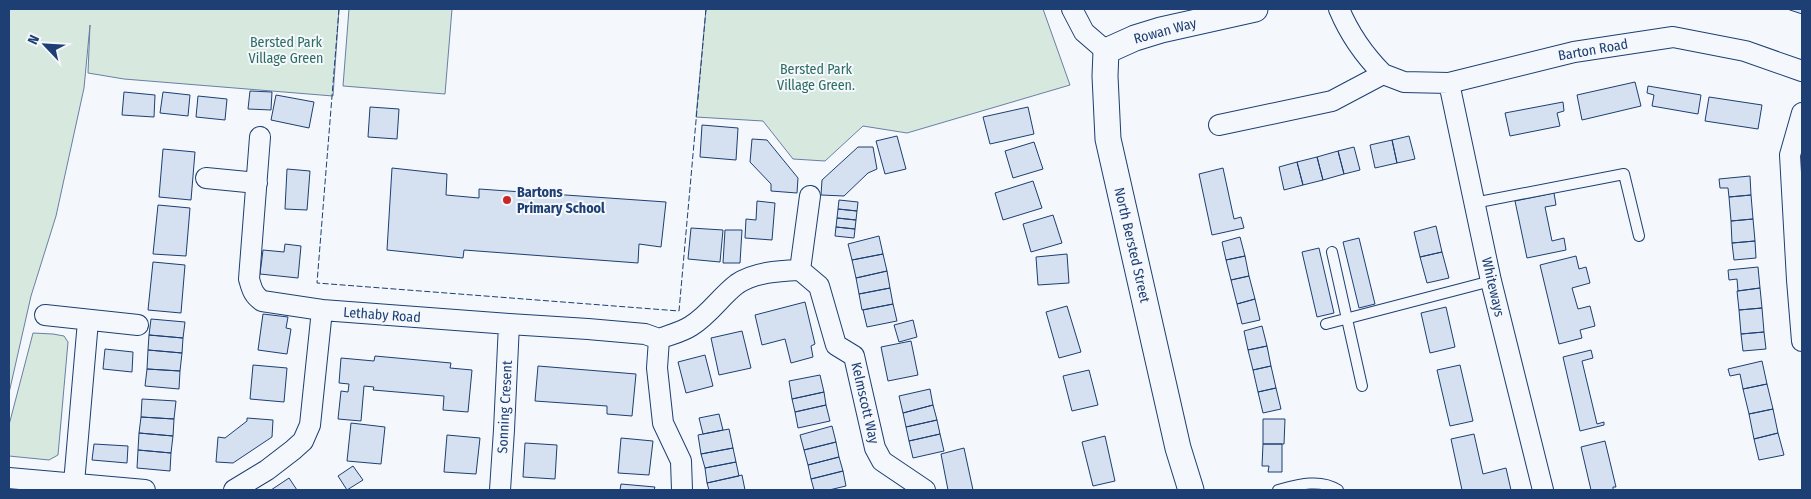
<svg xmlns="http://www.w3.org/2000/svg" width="1811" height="499" font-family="'Fira Sans Condensed',sans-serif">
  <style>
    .green { fill: #d7e8df; stroke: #687fa3 }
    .building { fill: #d5e0f0; stroke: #1d3f73 }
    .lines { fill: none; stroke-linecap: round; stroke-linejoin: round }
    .service-casing { stroke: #1d3f73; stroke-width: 12 }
    .minor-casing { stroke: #1d3f73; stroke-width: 22 }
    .tertiary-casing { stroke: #1d3f73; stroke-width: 27 }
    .service { stroke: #f4f7fb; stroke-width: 10 }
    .minor { stroke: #f4f7fb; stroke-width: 20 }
    .tertiary { stroke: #f4f7fb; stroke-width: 25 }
    .fence { stroke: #1d3f73; stroke-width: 1; stroke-dasharray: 6 2.5; stroke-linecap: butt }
    .poi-dot { fill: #c62828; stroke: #f4f7fb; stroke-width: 2 }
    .labels { text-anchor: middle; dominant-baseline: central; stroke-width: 4; stroke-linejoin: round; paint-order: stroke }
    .street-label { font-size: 14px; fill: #1d3f73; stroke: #f4f7fb }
    .park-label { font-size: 14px; fill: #2c6c60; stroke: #f4f7fb }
    .poi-label { font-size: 14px; font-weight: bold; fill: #1d3f73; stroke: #f4f7fb; text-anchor: start }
  </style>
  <rect width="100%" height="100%" fill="#f4f7fb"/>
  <path class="green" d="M9,9H339L333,96L124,79L88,73L90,25L84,88L56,216L31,296L9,393Z
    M349,9H452L445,94L343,86Z
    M706,9H1043L1070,85L907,133L863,126L825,161L793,159L763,121L696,117Z
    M33,333L53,334L64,336L68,342L58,455L49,460L9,456V425Z"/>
  <path class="building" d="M1787,9H1802V14Z
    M1635,82L1641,106L1582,120L1577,95Z
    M1648,86L1701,95L1698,114L1652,106L1654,95L1647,93Z
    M250,91L272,92L271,110L248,109Z
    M124,92L155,95L154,117L122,115Z
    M163,92L190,95L188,116L160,113Z
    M276,95L314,102L309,128L271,120Z
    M198,96L227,99L225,120L196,117Z
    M1709,97L1762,105L1758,129L1705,121Z
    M1563,102L1564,111L1557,113L1560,126L1510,136L1505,113Z
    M370,107L399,109L397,139L368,137Z
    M1028,107L1034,134L990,144L983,117Z
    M702,125L738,128L736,160L700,157Z
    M897,136L906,169L885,174L876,141Z
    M1409,136L1415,159L1397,163L1392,140Z
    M752,139L767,140L798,178L797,193L771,191V184L750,162Z
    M1392,140L1397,163L1375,168L1370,145Z
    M1034,142L1043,169L1013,178L1005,151Z
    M858,147H873L877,169L868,173L844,196L821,195L822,180Z
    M1354,147L1360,170L1344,174L1338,151Z
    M163,149L195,152L191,200L159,197Z
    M1338,151L1344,174L1323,180L1317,157Z
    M1317,157L1323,180L1303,185L1297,162Z
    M1297,162L1303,185L1284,190L1279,167Z
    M392,168L447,174L446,195L479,198V189L666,202L661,247L639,244L638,263L464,250L463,258L387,250Z
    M1223,168L1234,219L1241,217L1244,228L1212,235L1199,174Z
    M287,169L310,171L307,210L285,209Z
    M1750,176L1751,195L1729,197L1728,188H1720L1719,179Z
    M1033,181L1042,208L1003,220L995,193Z
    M1554,193L1556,205L1545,207L1552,241L1564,238L1566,250L1527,258L1515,201Z
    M1751,195L1753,219L1731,221L1729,197Z
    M839,200L858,202L857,211L838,209Z
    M757,201L775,203L772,240L745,238L746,219L756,220Z
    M158,205L190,208L186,256L153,254Z
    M838,209L857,211L856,220L837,218Z
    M1053,215L1062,243L1031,252L1023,224Z
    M837,218L856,220L855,229L836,227Z
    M1753,219L1755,241L1732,243L1731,221Z
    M1436,226L1442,252L1420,257L1414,232Z
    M836,227L855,229L854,238L835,236Z
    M691,228L723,230L720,262L688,259Z
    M725,230H742L740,263H723Z
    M879,236L883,254L852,260L848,244Z
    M1240,237L1245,256L1226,260L1222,242Z
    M1359,238L1375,304L1359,308L1343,242Z
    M1755,241L1756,258L1734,260L1732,243Z
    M285,244L301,246L298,278L260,274L263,250L284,252Z
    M1319,248L1334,313L1317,317L1302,252Z
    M1442,252L1449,278L1427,283L1420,257Z
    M883,254L887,271L856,278L852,260Z
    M1067,254L1069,283L1038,285L1036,257Z
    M1245,256L1249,276L1231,280L1226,260Z
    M1576,256L1579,269L1586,267L1590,283L1572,288L1578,309L1590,306L1595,326L1580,330L1582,338L1559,344L1540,265Z
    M153,262L185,265L181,313L148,310Z
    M1758,267L1760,288L1738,291L1737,279L1729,280L1728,270Z
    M887,271L890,288L859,294L856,278Z
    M1249,276L1255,299L1237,304L1231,280Z
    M890,288L893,304L862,310L859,294Z
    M1760,288L1762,308L1739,310L1737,291Z
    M1255,299L1260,320L1242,324L1237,304Z
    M805,302L815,344L811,346L813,357L791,363L785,339L762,345L755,315Z
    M893,304L897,321L867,327L863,310Z
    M1067,306L1081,352L1059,358L1046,312Z
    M1446,307L1455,347L1430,353L1421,313Z
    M1762,308L1764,332L1741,334L1739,310Z
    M263,314L288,317L286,328L291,329L287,354L258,350Z
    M151,319L185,322L183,338L149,335Z
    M913,320L917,337L899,342L894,325Z
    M1262,326L1267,346L1248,350L1244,331Z
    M742,331L751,368L719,375L711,338Z
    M1764,332L1766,349L1743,351L1741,334Z
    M149,335L183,338L182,353L148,350Z
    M911,341L918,375L888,381L881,347Z
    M1267,346L1271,366L1253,370L1248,350Z
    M105,349L133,352L132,372L103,369Z
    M148,350L182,353L180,371L147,369Z
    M1591,350L1593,358L1582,361L1597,424L1604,422V425L1580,431L1563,357Z
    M705,355L713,386L686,393L678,362Z
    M375,356L451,363L450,368L472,370L468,412L443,410L444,396L373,390L374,387L364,386L361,421L338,419L341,391L348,392L349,384L339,383L341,358L374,361Z
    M1762,361L1767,384L1743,389L1740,374L1730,376L1728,369Z
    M253,365L287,368L284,402L250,399Z
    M1460,365L1473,421L1450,426L1437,370Z
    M538,366L636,374L632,416L607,414V406L535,401Z
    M1271,366L1276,388L1258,392L1253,370Z
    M147,369L180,371L179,389L145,386Z
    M1089,370L1098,405L1072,411L1063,376Z
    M820,375L824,392L792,399L789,381Z
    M1767,384L1773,409L1749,414L1743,389Z
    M1276,388L1281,409L1263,413L1258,392Z
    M930,389L933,405L903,413L899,396Z
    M824,392L826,405L795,412L792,399Z
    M142,399L176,401L174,419L141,417Z
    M826,405L830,421L798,428L795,412Z
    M933,405L937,420L906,427L903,413Z
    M1773,409L1778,433L1754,439L1749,414Z
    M719,414L723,430L703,434L699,418Z
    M141,417L174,419L173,436L139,433Z
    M247,418L273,420L272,437L233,463L216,462L218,437L225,438L247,421Z
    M1263,419H1285L1284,444H1263Z
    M937,420L940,434L909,441L906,427Z
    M351,423L385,427L381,464L347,461Z
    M832,426L836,442L804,450L800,435Z
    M729,429L733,448L701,454L698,435Z
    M139,433L173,436L171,453L138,450Z
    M1778,433L1784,455L1759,460L1754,439Z
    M940,434L944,451L913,458L909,441Z
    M1474,434L1483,474L1506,468L1511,490H1462L1451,439Z
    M447,435L480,438L476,474L444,472Z
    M1105,436L1115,481L1093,486L1082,442Z
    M621,438L653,441L649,475L618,473Z
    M1605,441L1616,487H1613V490H1591L1581,447Z
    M836,442L839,457L808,465L804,450Z
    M525,443L557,445L555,479L523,477Z
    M94,444L128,446L127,463L92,460Z
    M1263,444H1282V472H1268L1269,466H1262Z
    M733,448L736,462L705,468L701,454Z
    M964,448L973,490H948L941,454Z
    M138,450L171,453L170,471L137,468Z
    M839,457L843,471L811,479L808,465Z
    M736,462L739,476L707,483L705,468Z
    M353,466L363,480L347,490L338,476Z
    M843,471L846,486L829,490H814L811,479Z
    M742,475L745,490H709L707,483Z
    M289,478L297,490H271Z
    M621,484L655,487L654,490H620Z"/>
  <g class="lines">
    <g class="service-casing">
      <path id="service" d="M1474,203L1624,174L1639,236
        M1332,252L1362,386
        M1326,324L1491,281
        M1278,490C1297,485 1320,478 1338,490"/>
    </g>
    <g class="minor-casing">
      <path id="minor" d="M1072,9L1084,32L1106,51
        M1339,9C1349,33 1364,55 1383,74
        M1449,83L1491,281L1543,490
        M1802,113L1790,155L1797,280L1802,341
        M1219,125L1332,101L1383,74L1404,82L1449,83L1574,52L1673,37L1745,51L1802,71
        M260,137L249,279C252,289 253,295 262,301L322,310
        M206,178L257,183
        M800,270L810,196
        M45,315L138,325
        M9,478L145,490
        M74,483L88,321
        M234,490L267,470L293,450L303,441L310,425L322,310L509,324L588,329L645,334L659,339
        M500,490L504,430L509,324
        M682,490L681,461L663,423L657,368L659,339C669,335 682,332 691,326C709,315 721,296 737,284C755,272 779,271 800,270L819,286L836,345L854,356L875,448L882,461L925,490"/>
    </g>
    <g class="tertiary-casing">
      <path id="tertiary" d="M1191,490L1178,448L1108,139L1105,76L1106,51L1135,38L1161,30L1255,9"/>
    </g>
    <use href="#service" class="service"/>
    <use href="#minor" class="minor"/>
    <use href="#tertiary" class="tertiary"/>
    <path class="fence" d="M339,9L317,283L679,311L706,9"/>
  </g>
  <circle class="poi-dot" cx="507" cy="200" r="5"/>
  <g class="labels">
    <g class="street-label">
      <text transform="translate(1165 31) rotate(-15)">Rowan Way</text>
      <text transform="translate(1593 50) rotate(-10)">Barton Road</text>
      <text transform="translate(1132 245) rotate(77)">North Bersted Street</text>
      <text transform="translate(1493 287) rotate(77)">Whiteways</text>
      <text transform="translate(382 315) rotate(4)">Lethaby Road</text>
      <text transform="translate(865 403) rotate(77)">Kelmscott Way</text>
      <text transform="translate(505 407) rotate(-87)">Sonning Cresent</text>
    </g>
    <g class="park-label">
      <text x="286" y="42">Bersted Park<tspan x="286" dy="16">Village Green</tspan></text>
      <text x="816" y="69">Bersted Park<tspan x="816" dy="16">Village Green.</tspan></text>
    </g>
    <g class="poi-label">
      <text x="517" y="192">Bartons<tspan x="517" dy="16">Primary School</tspan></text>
    </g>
  </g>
  <rect width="1811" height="499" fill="none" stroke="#1d3f73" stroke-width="20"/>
  <g transform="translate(45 45) rotate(295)" stroke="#f4f7fb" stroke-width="4" paint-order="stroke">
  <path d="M0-4L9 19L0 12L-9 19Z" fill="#1d3f73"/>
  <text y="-8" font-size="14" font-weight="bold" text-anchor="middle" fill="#1d3f73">N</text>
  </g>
</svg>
